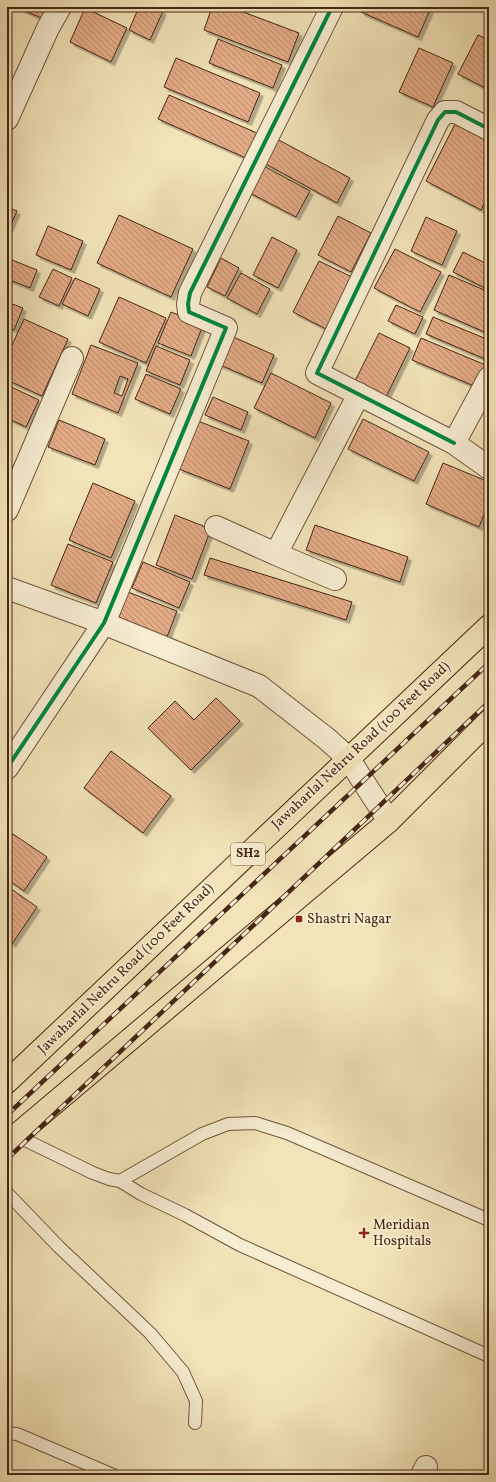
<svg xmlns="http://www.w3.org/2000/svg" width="496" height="1482" font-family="Vollkorn,serif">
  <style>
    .building { fill: url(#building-back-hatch); stroke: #462614; fill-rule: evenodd; filter: url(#shadow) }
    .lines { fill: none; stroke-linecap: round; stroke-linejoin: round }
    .service-casing { stroke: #71553d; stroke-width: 14 }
    .minor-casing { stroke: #71553d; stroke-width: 24 }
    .primary-casing { stroke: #462614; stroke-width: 24 }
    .service { stroke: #f7edd1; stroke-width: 12 }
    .minor { stroke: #f7edd1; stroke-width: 22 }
    .primary { stroke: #f2e3b8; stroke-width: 22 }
    .rail-casing { stroke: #462614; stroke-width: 4.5 }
    .rail { stroke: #f7edd1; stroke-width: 3; stroke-dasharray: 9; stroke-linecap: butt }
    .cycleway-casing { stroke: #f7edd1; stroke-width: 6 }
    .cycleway { stroke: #00873e; stroke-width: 4 }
    .poi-dot { fill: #8f2418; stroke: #f7edd1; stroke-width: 1.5 }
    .labels { text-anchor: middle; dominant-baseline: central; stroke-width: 3.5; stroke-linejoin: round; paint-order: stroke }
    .shield { fill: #f7edd1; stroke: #7b624d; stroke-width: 1 }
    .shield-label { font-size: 13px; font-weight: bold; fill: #462614 }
    .street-label { font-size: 14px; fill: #462614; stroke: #f7edd1 }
    .poi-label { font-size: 14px; fill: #462614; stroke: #f7edd1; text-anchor: start }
  </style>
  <defs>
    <pattern id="building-back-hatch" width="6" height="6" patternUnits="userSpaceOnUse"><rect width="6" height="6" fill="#e3ab86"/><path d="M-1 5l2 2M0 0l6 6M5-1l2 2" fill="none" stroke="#ba8b6c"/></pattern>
    <filter id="shadow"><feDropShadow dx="3.5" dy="3.5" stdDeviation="0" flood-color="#0004"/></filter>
  </defs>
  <rect width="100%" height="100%" fill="#f2e3b8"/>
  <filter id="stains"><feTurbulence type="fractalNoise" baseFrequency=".005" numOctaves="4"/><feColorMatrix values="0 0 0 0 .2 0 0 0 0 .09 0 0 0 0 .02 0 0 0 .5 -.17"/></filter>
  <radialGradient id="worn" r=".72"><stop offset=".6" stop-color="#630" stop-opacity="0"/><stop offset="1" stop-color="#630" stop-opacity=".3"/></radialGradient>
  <path class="building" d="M16,7H51L46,20Z
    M139,7H155L163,11L150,40L129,30Z
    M212,7H230L299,33L288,62L204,30Z
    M363,7H423L430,10L418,37L361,12Z
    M85,8L127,28L111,62L70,42Z
    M478,35L489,40V90L458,74Z
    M218,39L282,65L273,88L209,63Z
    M419,48L453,63L433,107L399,92Z
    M176,58L260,93L248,122L164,87Z
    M169,95L257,133L246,158L158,119Z
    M456,122L489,140V194L481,210L426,181Z
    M275,138L350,178L337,203L262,162Z
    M262,165L310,191L296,217L248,192Z
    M7,207L17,211L7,233Z
    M119,215L193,249L171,297L97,263Z
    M338,216L371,233L351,272L318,255Z
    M426,217L457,231L442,265L411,251Z
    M48,226L83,241L71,270L36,255Z
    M272,237L297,250L278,288L253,275Z
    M395,249L441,272L420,312L374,288Z
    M463,252L489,265V290L453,272Z
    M7,258L37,270L30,288L7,279Z
    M221,258L239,268L225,296L207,287Z
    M319,261L352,277L326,329L293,312Z
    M53,269L72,278L59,306L39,297Z
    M241,273L270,289L257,314L227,298Z
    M449,275L489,292V334L434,310Z
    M75,278L100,289L88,316L62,304Z
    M119,297L166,318L146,363L99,342Z
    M7,302L23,308L14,330L7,327Z
    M396,305L423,317L415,334L388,321Z
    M171,312L203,325L191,356L158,343Z
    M433,317L489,340V351L485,359L426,334Z
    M24,319L68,339L42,396L7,380V356Z
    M379,333L410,348L386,397L355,381Z
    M231,336L274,355L262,383L218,364Z
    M421,338L488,366L479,388L412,360Z
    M91,345L138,363L118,413L72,394ZM120,376L128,379L122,396L114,393Z
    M156,346L190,360L180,385L146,371Z
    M271,373L331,403L315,438L254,408Z
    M146,374L181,389L170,414L135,399Z
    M7,385L39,400L26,427L7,418Z
    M213,397L248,412L241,430L205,415Z
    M363,419L429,452L414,481L348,449Z
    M59,420L105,439L95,465L48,447Z
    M198,421L249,441L230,489L179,469Z
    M443,463L489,482V502L479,527L426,504Z
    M93,483L135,501L111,558L69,540Z
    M175,515L211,529L192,579L156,565Z
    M315,525L408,557L400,582L306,550Z
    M68,544L113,562L96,603L51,585Z
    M210,558L352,602L346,620L204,575Z
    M143,562L190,582L179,608L132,588Z
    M128,592L177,611L167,637L118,619Z
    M216,698L240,721L191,770L148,728L175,701L194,720Z
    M111,751L171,796L143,833L84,788Z
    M7,830L47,857L24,891L7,879Z
    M7,886L37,907L12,944L7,940Z"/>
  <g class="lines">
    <g class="service-casing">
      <path id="service" d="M15,1135L93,1173L109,1179L120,1181L141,1194L185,1215L240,1245L489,1356
        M120,1181L202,1134L228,1124L255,1123L287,1133L489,1220
        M7,1193L59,1247L150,1333L183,1372L196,1401L195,1423
        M7,1433L17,1434L113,1475"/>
    </g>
    <g class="minor-casing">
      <path id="minor" d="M7,119L48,28L60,7
        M489,378L454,443L489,468
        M454,443L317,373L438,120L445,112H456L489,129
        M7,510L72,358
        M216,527L276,554L359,394
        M276,554L335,579
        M7,588L93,619L259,686L327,739L348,758L389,821
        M7,768L104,623L226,328L189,312L188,304L190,293L332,7
        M422,1475L426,1467"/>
    </g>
    <g class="primary-casing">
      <path id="primary" d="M7,1082L489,626
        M7,1143L389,821L489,721"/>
    </g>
    <use href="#service" class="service"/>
    <use href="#minor" class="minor"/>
    <use href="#primary" class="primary"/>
    <g class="rail-casing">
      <path id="rail" d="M7,1115L489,663
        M7,1159L489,702"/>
    </g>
    <use href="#rail" class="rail"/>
    <g class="cycleway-casing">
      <path id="cycleway" d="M454,443L317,373L438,120L445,112H456L489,129
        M7,768L104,623L226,328L189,312L188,304L190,293L332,7"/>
    </g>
    <use href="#cycleway" class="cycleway"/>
  </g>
  <g class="poi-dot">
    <rect x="295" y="915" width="8" height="8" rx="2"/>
    <path d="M362 1227h4v4h4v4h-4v4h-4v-4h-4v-4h4z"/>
  </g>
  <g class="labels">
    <rect class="shield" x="231" y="843" width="34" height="22" rx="3"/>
    <g class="shield-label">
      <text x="248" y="854">SH2</text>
    </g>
    <g class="street-label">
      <text transform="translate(361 746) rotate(-43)">Jawaharlal Nehru Road (100 Feet Road)</text>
      <text transform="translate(126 969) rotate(-44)">Jawaharlal Nehru Road (100 Feet Road)</text>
    </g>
    <g class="poi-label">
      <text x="307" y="919">Shastri Nagar</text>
      <text x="373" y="1225">Meridian<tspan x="373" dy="16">Hospitals</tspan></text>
    </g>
  </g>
  <rect width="496" height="1482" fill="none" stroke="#f2e3b8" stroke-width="24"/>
  <rect x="8" y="8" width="480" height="1466" fill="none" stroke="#462614" stroke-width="2"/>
  <rect x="12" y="12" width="472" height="1458" fill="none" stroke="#462614"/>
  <rect width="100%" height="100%" filter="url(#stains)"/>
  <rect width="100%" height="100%" fill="url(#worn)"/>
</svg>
